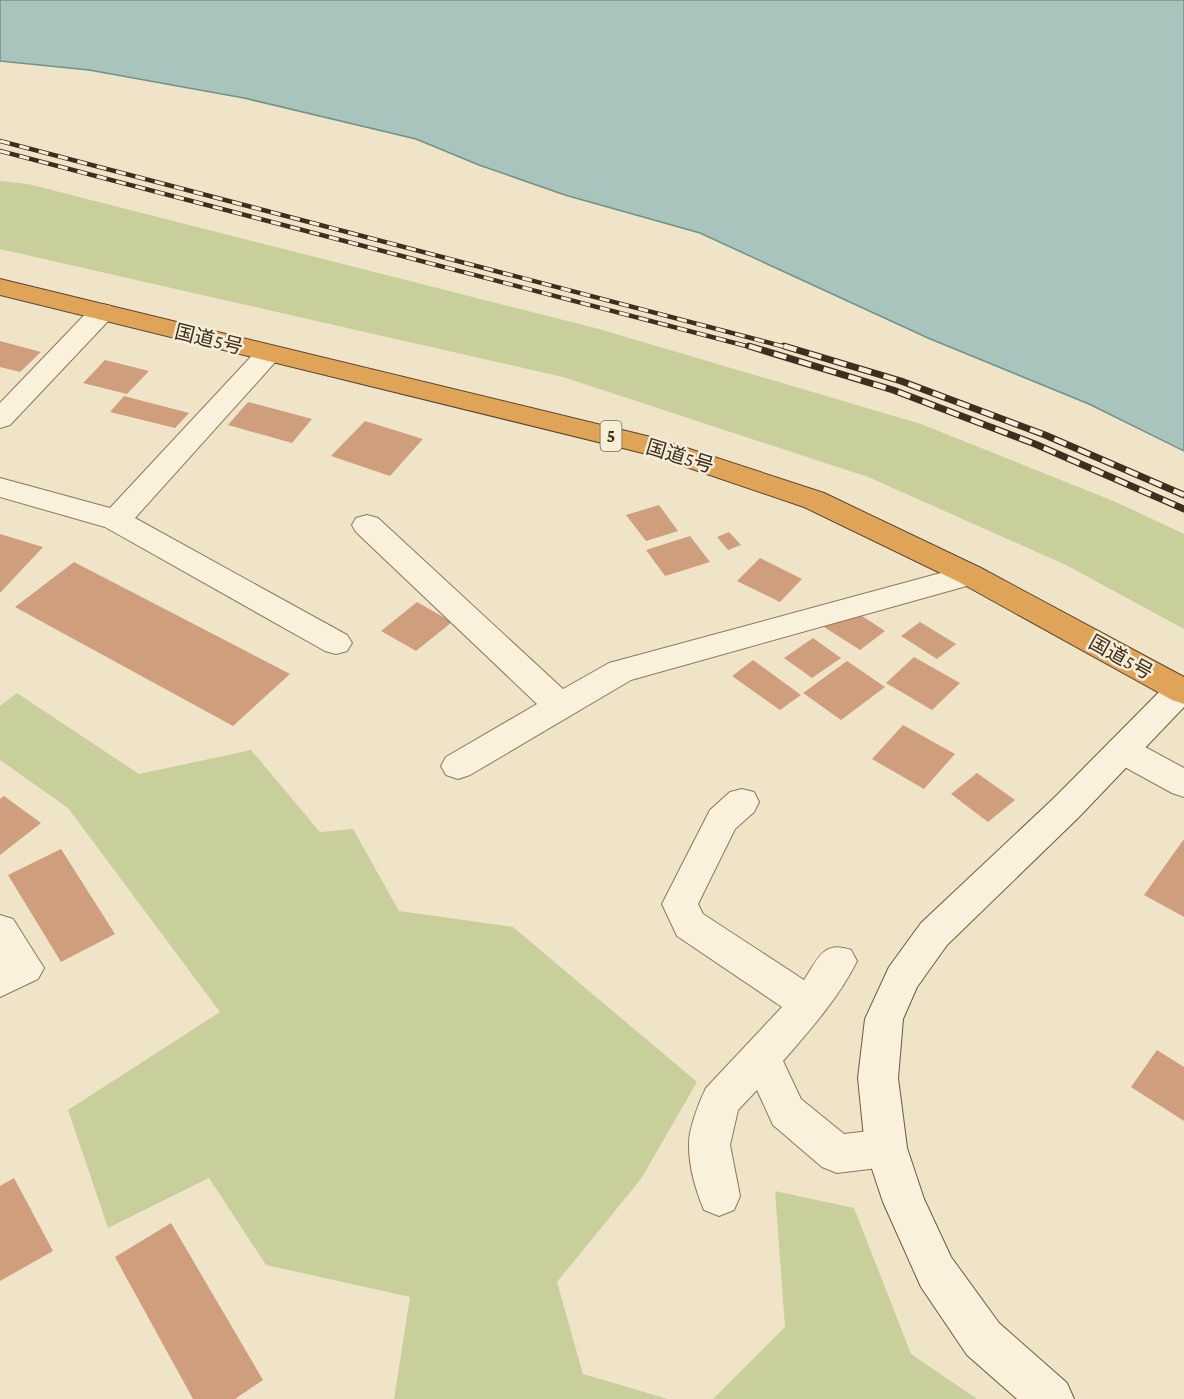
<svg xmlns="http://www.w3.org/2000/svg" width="1184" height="1399" font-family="'Crimson Pro','Noto Sans JP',serif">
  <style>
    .green { fill: #c9cf9b }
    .water { fill: #a9c4bc; stroke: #6f938a; stroke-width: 1.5 }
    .building { fill: #cf9f7d }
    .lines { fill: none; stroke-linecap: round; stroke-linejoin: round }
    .street-casing { stroke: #8d765c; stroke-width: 2 }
    .secondary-casing { stroke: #6f573f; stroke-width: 2 }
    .highway-casing { stroke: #5b4430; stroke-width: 2 }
    .street { fill: #faf1dc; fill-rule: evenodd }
    .secondary { fill: #faf1dc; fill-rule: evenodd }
    .highway { fill: #e0a458; fill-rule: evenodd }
    .rail-far1-casing { stroke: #3d2e20; stroke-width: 4.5 }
    .rail-casing { stroke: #3d2e20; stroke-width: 7 }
    .rail-far1 { stroke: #f7eed8; stroke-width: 3; stroke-dasharray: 10; stroke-linecap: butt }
    .rail { stroke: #f7eed8; stroke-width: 4.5; stroke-dasharray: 13; stroke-linecap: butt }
    .labels { text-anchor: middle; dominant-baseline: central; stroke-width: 5; stroke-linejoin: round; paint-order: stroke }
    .shield { fill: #f7eed8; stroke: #756857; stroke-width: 1.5 }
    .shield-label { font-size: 18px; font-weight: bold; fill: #3d2e20 }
    .street-label { font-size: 20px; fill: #3d2e20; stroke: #f7eed8 }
  </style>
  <rect width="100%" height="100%" fill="#f0e4c8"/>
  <path class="green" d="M0,181L28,184L599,329L921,424L1116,502L1184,534V629L1066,565L868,477L563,377L0,249Z
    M17,693L139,774L251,750L320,832L353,829L399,911L513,927L697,1082L641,1179L557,1282L583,1374L668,1399H394L410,1297L266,1265L209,1178L108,1228L68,1110L220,1012L68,808L0,760V706Z
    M775,1191L854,1208L911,1354L977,1399H713L785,1327Z"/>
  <path class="water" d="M0,0H1184V451L1089,404L928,338L700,233L565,195L479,165L416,139L244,98L89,70L0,61Z"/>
  <path class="building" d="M0,341L41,352L20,372L0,367Z
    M105,360L149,371L127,394L83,383Z
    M124,396L189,413L175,428L110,412Z
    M248,402L275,409L312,419L292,443L228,425Z
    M365,421L423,439L390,476L331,456Z
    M659,505L678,531L646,541L626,515Z
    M729,532L741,545L728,550L717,537Z
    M0,534L43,547L0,593Z
    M690,536L710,562L665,576L646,550Z
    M760,558L802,579L780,602L737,581Z
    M74,562L290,674L233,726L15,607Z
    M417,602L452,622L416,651L381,631Z
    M850,608L885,631L860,650L824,627Z
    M920,622L956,644L937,659L901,636Z
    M813,638L841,658L812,678L784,658Z
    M914,657L960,683L932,710L886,683Z
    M753,660L801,695L780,710L732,676Z
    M847,661L885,687L841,720L803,693Z
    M903,725L955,754L924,789L872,759Z
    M977,773L1015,800L988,822L951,794Z
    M4,796L41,823L0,855V799Z
    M1184,839V917L1144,895Z
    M61,849L115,934L61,962L8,875Z
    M1157,1050L1184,1067V1121L1131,1087Z
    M14,1178L53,1251L0,1281V1186Z
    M171,1223L263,1380L235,1399H193L115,1257Z"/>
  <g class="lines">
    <g class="street-casing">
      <path id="street" d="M102,304L111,306L115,312L111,318L10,425L0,428V403L93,306Z
        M269,345L278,347L282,353L278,359L135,518L347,635L352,643L347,651L336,654L325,651L105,527L0,497V478L110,508L260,347Z
        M367,515L378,518L563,689L609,663L970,565L981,568L985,575L981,582L631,680L470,775L458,779L446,775L441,766L446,757L537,704L356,532L352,525L356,518Z
        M1122,737L1134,741L1184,768V797L1172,793L1110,759L1105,750L1110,741Z
        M742,789L754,792L759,802L754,812L735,829L698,904L703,914L804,980C818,959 823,940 851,950L857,961C838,999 810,1030 783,1061L801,1099L844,1134L886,1129L901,1135L907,1148L901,1161L886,1167L837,1173L822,1167L773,1125L757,1090L738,1110L730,1145L740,1196L734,1210L719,1216L704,1210C696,1191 689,1167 689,1146C688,1131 699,1102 706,1088L782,1007L677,936L662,904L710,810L730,792Z
        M0,915L13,919L44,968L38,979L0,997Z"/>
    </g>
    <g class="secondary-casing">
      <path id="secondary" d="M1181,678L1184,679V707L1079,817L947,945L917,987L903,1019L898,1078L907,1148L924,1199L951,1257L999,1323L1067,1383L1074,1399H1017L967,1355L921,1287L883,1202L865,1148L858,1078L865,1019L889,967L921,923L1055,797L1169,682Z"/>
    </g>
    <g class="highway-casing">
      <path id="highway" d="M0,279L659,439L824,493L981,568L1184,677V704L1172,700L959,582L804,507L651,455L0,295Z"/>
    </g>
    <use href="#street" class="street"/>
    <use href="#secondary" class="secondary"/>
    <use href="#highway" class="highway"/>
    <g class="rail-far1-casing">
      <path id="rail-far1" d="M0,141L789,348
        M0,151L754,348"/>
    </g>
    <g class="rail-casing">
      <path id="rail" d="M749,346L893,390L1035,444L1184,509
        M784,346L901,381L1045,435L1184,495"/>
    </g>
    <use href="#rail-far1" class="rail-far1"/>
    <use href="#rail" class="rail"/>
  </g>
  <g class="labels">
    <rect class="shield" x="600.5" y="421" width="21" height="30" rx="4.5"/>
    <g class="shield-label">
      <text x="611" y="436">5</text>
    </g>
    <g class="street-label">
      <text transform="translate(209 339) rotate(14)">国道5号</text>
      <text transform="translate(680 456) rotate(17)">国道5号</text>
      <text transform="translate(1121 657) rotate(29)">国道5号</text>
    </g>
  </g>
</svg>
